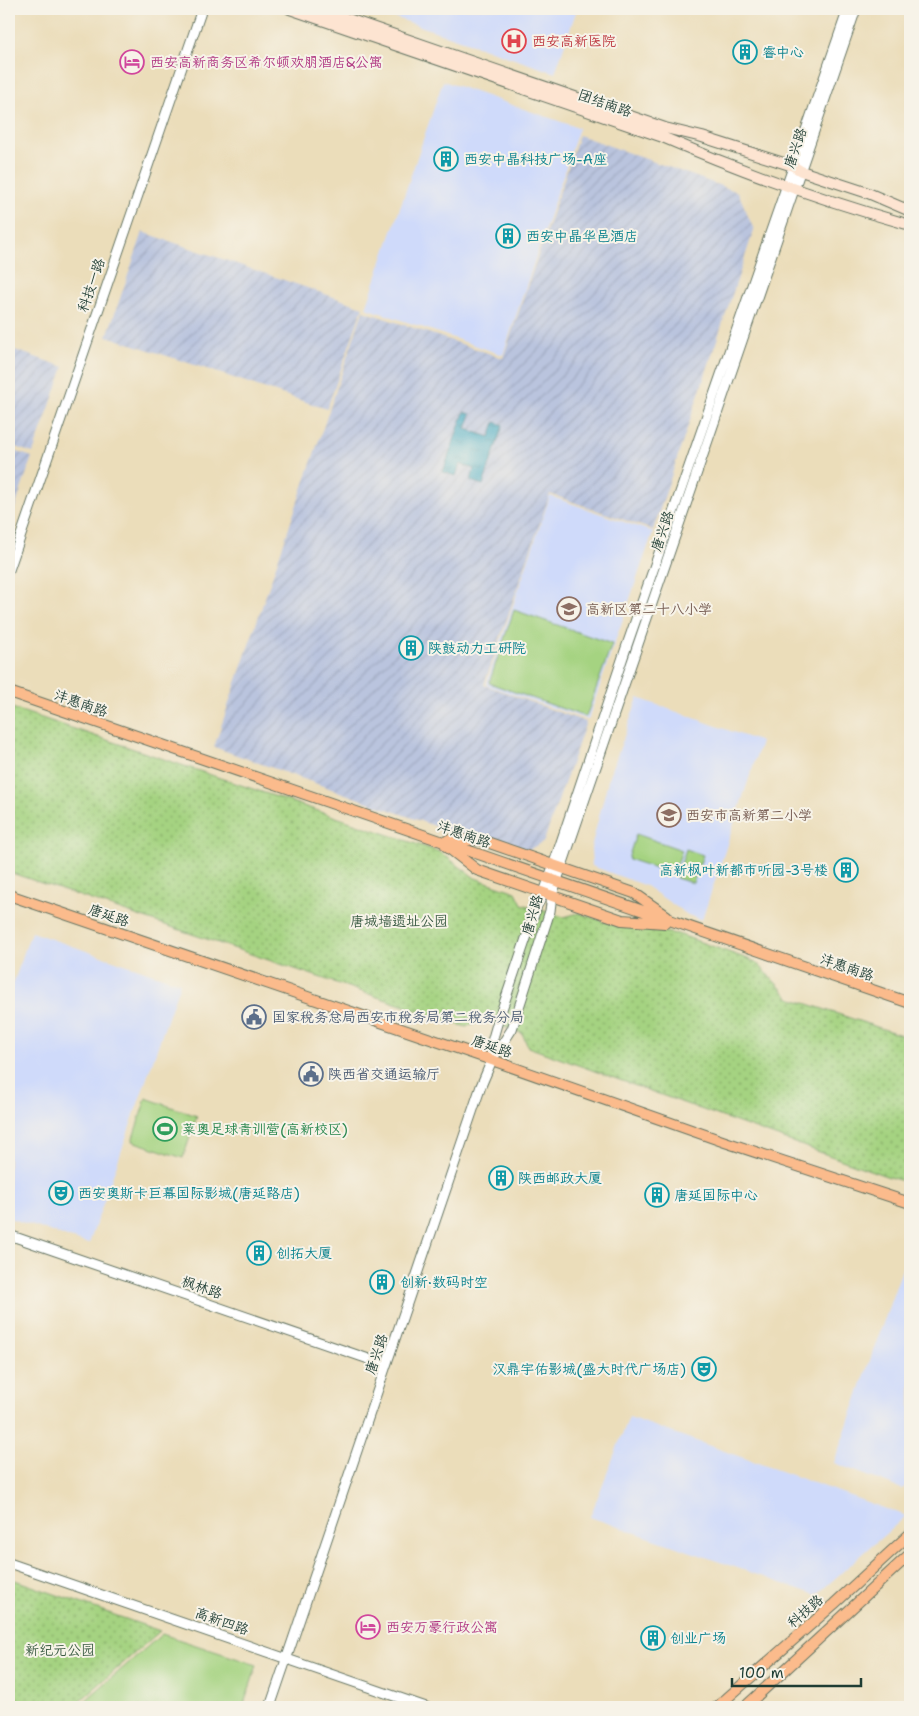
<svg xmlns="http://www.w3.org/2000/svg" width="919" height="1716" font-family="'Shantell Sans','LXGW WenKai TC',sans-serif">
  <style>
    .built { fill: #cfdafa }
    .industrial { fill: url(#industrial-furrows) }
    .grass { fill: #a5d381; stroke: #62885a }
    .park { fill: url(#park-dots); stroke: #62885a }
    .water { fill: url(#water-ripples); stroke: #30727b }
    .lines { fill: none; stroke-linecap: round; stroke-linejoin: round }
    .tertiary-casing { stroke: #667563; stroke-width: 11 }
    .secondary-casing { stroke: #667563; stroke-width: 12 }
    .primary-casing { stroke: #667563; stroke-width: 12 }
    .tertiary { stroke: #fff; stroke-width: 9 }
    .secondary { stroke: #fde4d1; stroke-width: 10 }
    .primary { stroke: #fbbb8c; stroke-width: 10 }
    .labels { text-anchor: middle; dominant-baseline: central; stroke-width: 4; stroke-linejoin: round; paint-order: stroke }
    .health-label { font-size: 14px; fill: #be3a42; stroke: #f7f3e8; text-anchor: start }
    .culture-label { font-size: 14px; fill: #0d838f; stroke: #f7f3e8; text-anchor: start }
    .hotel-label { font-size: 14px; fill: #b23c85; stroke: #f7f3e8; text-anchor: start }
    .street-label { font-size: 14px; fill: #1f3d34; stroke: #f7f3e8 }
    .education-label { font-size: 14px; fill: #785e54; stroke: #f7f3e8; text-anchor: start }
    .park-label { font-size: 14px; fill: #3a5b43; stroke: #f7f3e8 }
    .service-label { font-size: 14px; fill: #4e5e75; stroke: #f7f3e8; text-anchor: start }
    .leisure-label { font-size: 14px; fill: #27864d; stroke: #f7f3e8; text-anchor: start }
  </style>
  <defs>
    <pattern id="industrial-furrows" width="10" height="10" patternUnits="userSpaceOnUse" patternTransform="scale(1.25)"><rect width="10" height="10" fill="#bac4de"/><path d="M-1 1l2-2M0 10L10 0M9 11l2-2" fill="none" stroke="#9fa9bf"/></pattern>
    <pattern id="park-dots" width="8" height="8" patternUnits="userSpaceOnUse" patternTransform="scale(1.25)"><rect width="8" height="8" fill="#a5d381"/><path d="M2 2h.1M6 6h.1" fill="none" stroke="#86ac6a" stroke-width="1.8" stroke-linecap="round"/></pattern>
    <pattern id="water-ripples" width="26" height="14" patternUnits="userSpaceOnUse" patternTransform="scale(1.25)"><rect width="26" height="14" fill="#42a7c2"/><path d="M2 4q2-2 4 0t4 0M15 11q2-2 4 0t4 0" fill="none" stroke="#37899e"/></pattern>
  </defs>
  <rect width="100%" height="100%" fill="#f7f3e8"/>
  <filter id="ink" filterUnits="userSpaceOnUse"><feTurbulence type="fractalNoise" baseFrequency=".02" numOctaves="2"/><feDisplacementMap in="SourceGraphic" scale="10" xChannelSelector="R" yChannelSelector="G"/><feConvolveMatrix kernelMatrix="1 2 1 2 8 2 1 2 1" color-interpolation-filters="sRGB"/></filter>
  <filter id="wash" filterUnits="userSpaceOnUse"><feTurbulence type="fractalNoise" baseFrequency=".0096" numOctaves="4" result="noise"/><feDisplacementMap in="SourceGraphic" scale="20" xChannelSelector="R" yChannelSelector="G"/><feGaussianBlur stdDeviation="1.12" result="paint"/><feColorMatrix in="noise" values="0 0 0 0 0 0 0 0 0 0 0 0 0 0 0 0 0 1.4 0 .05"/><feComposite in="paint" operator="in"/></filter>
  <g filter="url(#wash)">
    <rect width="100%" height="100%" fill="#ebddba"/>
    <path class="built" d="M371,9H577L555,73Z
      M443,81L579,128L503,355L366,308Z
      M550,496L653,532L588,720L486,685Z
      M638,698L761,742L702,920L688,915L646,886L592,866L591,848L608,781Z
      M31,932L180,983L89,1244L9,1218V996Z
      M907,1255L910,1256V1482L902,1489L834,1463Z
      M629,1417L906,1516L816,1595L590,1517Z"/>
    <path class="industrial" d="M579,135L738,192L754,230L653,530L550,494L484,685L586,722L544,841L525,852L486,839L443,829L214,747L363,311L503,358Z
      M143,232L363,307L327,409L107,336Z
      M9,348L64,367L33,453L9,445Z
      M9,449L32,457L9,526Z"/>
    <path class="grass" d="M514,610L612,644L586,717L489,683Z
      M636,834L682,850L674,874L628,859Z
      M686,849L703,855L693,883L676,878Z
      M146,1098L197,1116L183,1158L132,1141Z
      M162,1634L257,1665L243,1707H78Z"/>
    <path class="park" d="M9,707L440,852L475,878L516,892L522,904L564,917L579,913L620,927L678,934L756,962L790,998L910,1038V1183L889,1177L528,1047L522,1033L483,1020L466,1027L9,872Z
      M9,1578L160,1631L73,1707H9Z"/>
    <path class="water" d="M464,412L471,414L466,429L490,437L495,422L503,425L483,485L471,481L474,469L460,464L456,476L443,472Z"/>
  </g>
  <g filter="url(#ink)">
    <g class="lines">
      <g class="tertiary-casing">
        <path id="tertiary" d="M9,570L202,9
          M492,1060L491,1045L497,1024L537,906L544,893L626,648L848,9
          M9,1235L386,1365
          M9,1563L426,1707
          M270,1707L481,1086L492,1060L512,1029L550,911L552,895L856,9"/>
      </g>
      <g class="secondary-casing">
        <path id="secondary" d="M290,9L660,136C741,171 825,201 910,225
          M319,9L665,128L702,137L793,166L801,171L868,193L910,211"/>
      </g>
      <g class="primary-casing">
        <path id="primary" d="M9,692L910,1003
          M448,840H481L634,893L667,916
          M446,846L477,870L622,920L665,923
          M9,895L492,1060L725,1142L910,1203
          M717,1707L834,1604L910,1534
          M745,1707L910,1554"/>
      </g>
      <use href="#tertiary" class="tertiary"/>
      <use href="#secondary" class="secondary"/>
      <use href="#primary" class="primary"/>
    </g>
  </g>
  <defs>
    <g id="hospital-ring" transform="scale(1.25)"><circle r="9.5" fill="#f7f3e8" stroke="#e0444e" stroke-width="1.5"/><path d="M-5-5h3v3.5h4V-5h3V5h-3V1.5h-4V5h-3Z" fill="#e0444e"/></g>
    <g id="building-ring" transform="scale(1.25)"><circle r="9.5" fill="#f7f3e8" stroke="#0f9aa8" stroke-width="1.5"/><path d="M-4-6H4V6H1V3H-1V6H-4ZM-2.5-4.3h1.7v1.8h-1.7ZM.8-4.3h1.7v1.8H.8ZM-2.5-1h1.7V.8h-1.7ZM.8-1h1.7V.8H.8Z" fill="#0f9aa8"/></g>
    <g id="hotel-ring" transform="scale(1.25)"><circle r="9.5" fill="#f7f3e8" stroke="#d1479c" stroke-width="1.5"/><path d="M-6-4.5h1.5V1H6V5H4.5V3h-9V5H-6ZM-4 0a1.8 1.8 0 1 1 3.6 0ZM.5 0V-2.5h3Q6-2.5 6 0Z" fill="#d1479c"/></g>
    <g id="school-ring" transform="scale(1.25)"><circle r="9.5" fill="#f7f3e8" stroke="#8d6e63" stroke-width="1.5"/><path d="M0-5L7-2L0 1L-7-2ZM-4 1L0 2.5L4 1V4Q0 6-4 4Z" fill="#8d6e63"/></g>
    <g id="civic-ring" transform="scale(1.25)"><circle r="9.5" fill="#f7f3e8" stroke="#5c6f8a" stroke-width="1.5"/><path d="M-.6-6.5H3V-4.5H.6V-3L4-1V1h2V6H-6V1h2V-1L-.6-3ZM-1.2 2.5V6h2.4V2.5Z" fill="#5c6f8a"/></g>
    <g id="stadium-ring" transform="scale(1.25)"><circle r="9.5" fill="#f7f3e8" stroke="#2e9e5b" stroke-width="1.5"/><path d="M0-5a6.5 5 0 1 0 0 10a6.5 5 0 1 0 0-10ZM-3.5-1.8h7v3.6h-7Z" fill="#2e9e5b"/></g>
    <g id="theatre-ring" transform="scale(1.25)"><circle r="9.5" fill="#f7f3e8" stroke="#0f9aa8" stroke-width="1.5"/><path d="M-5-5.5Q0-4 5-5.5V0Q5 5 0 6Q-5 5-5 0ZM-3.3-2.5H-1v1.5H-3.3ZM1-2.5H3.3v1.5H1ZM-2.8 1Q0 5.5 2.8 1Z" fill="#0f9aa8"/></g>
  </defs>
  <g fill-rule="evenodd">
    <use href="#hospital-ring" x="514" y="41"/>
    <use href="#building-ring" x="745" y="52"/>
    <use href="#hotel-ring" x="132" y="62"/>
    <use href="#building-ring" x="446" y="159"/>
    <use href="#building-ring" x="508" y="236"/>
    <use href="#school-ring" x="569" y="609"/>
    <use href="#building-ring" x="411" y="648"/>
    <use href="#school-ring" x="669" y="815"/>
    <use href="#building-ring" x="846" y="870"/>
    <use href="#civic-ring" x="254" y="1017"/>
    <use href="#civic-ring" x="311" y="1074"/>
    <use href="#stadium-ring" x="165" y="1129"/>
    <use href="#building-ring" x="501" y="1178"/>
    <use href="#theatre-ring" x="61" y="1193"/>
    <use href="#building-ring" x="657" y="1195"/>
    <use href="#building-ring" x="259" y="1253"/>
    <use href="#building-ring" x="382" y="1282"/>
    <use href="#theatre-ring" x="704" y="1369"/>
    <use href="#hotel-ring" x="368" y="1627"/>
    <use href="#building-ring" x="653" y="1638"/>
  </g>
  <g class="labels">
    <g class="health-label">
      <text x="532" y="41">西安高新医院</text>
    </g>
    <g class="culture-label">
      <text x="762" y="52">睿中心</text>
      <text x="464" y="159">西安中晶科技广场-A座</text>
      <text x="526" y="236">西安中晶华邑酒店</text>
      <text x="428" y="648">陕鼓动力工研院</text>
      <text x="828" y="870" text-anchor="end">高新枫叶新都市听园-3号楼</text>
      <text x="518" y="1178">陕西邮政大厦</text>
      <text x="78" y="1193">西安奥斯卡巨幕国际影城(唐延路店)</text>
      <text x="674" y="1195">唐延国际中心</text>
      <text x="276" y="1253">创拓大厦</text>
      <text x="400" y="1282">创新·数码时空</text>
      <text x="686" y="1369" text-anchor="end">汉鼎宇佑影城(盛大时代广场店)</text>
      <text x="670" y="1638">创业广场</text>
    </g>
    <g class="hotel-label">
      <text x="150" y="62">西安高新商务区希尔顿欢朋酒店&amp;公寓</text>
      <text x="386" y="1627">西安万豪行政公寓</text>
    </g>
    <g class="street-label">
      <text transform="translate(605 103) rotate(19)">团结南路</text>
      <text transform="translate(795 148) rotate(-71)">唐兴路</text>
      <text transform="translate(91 285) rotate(-71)">科技一路</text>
      <text transform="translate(662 531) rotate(-71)">唐兴路</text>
      <text transform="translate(81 703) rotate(19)">沣惠南路</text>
      <text transform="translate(464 834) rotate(19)">沣惠南路</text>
      <text transform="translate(109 915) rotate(19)">唐延路</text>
      <text transform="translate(532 915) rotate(-74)">唐兴路</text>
      <text transform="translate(847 967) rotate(19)">沣惠南路</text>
      <text transform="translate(492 1046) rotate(19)">唐延路</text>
      <text transform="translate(202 1287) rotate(19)">枫林路</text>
      <text transform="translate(376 1354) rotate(-71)">唐兴路</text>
      <text transform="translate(805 1611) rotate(-41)">科技路</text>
      <text transform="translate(222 1621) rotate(19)">高新四路</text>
    </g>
    <g class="education-label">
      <text x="586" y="609">高新区第二十八小学</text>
      <text x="686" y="815">西安市高新第二小学</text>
    </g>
    <g class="park-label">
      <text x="399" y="921">唐城墙遗址公园</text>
      <text x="60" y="1650">新纪元公园</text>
    </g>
    <g class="service-label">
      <text x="272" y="1017">国家税务总局西安市税务局第二税务分局</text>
      <text x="328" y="1074">陕西省交通运输厅</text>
    </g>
    <g class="leisure-label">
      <text x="182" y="1129">莱奥足球青训营(高新校区)</text>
    </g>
  </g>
  <rect width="919" height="1716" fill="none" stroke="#f7f3e8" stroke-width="30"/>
  <path d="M732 1678v8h129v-8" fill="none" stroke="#1f3d34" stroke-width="2.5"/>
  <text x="739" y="1678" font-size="15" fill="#1f3d34" stroke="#f7f3e8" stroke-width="4" paint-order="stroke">100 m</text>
</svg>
